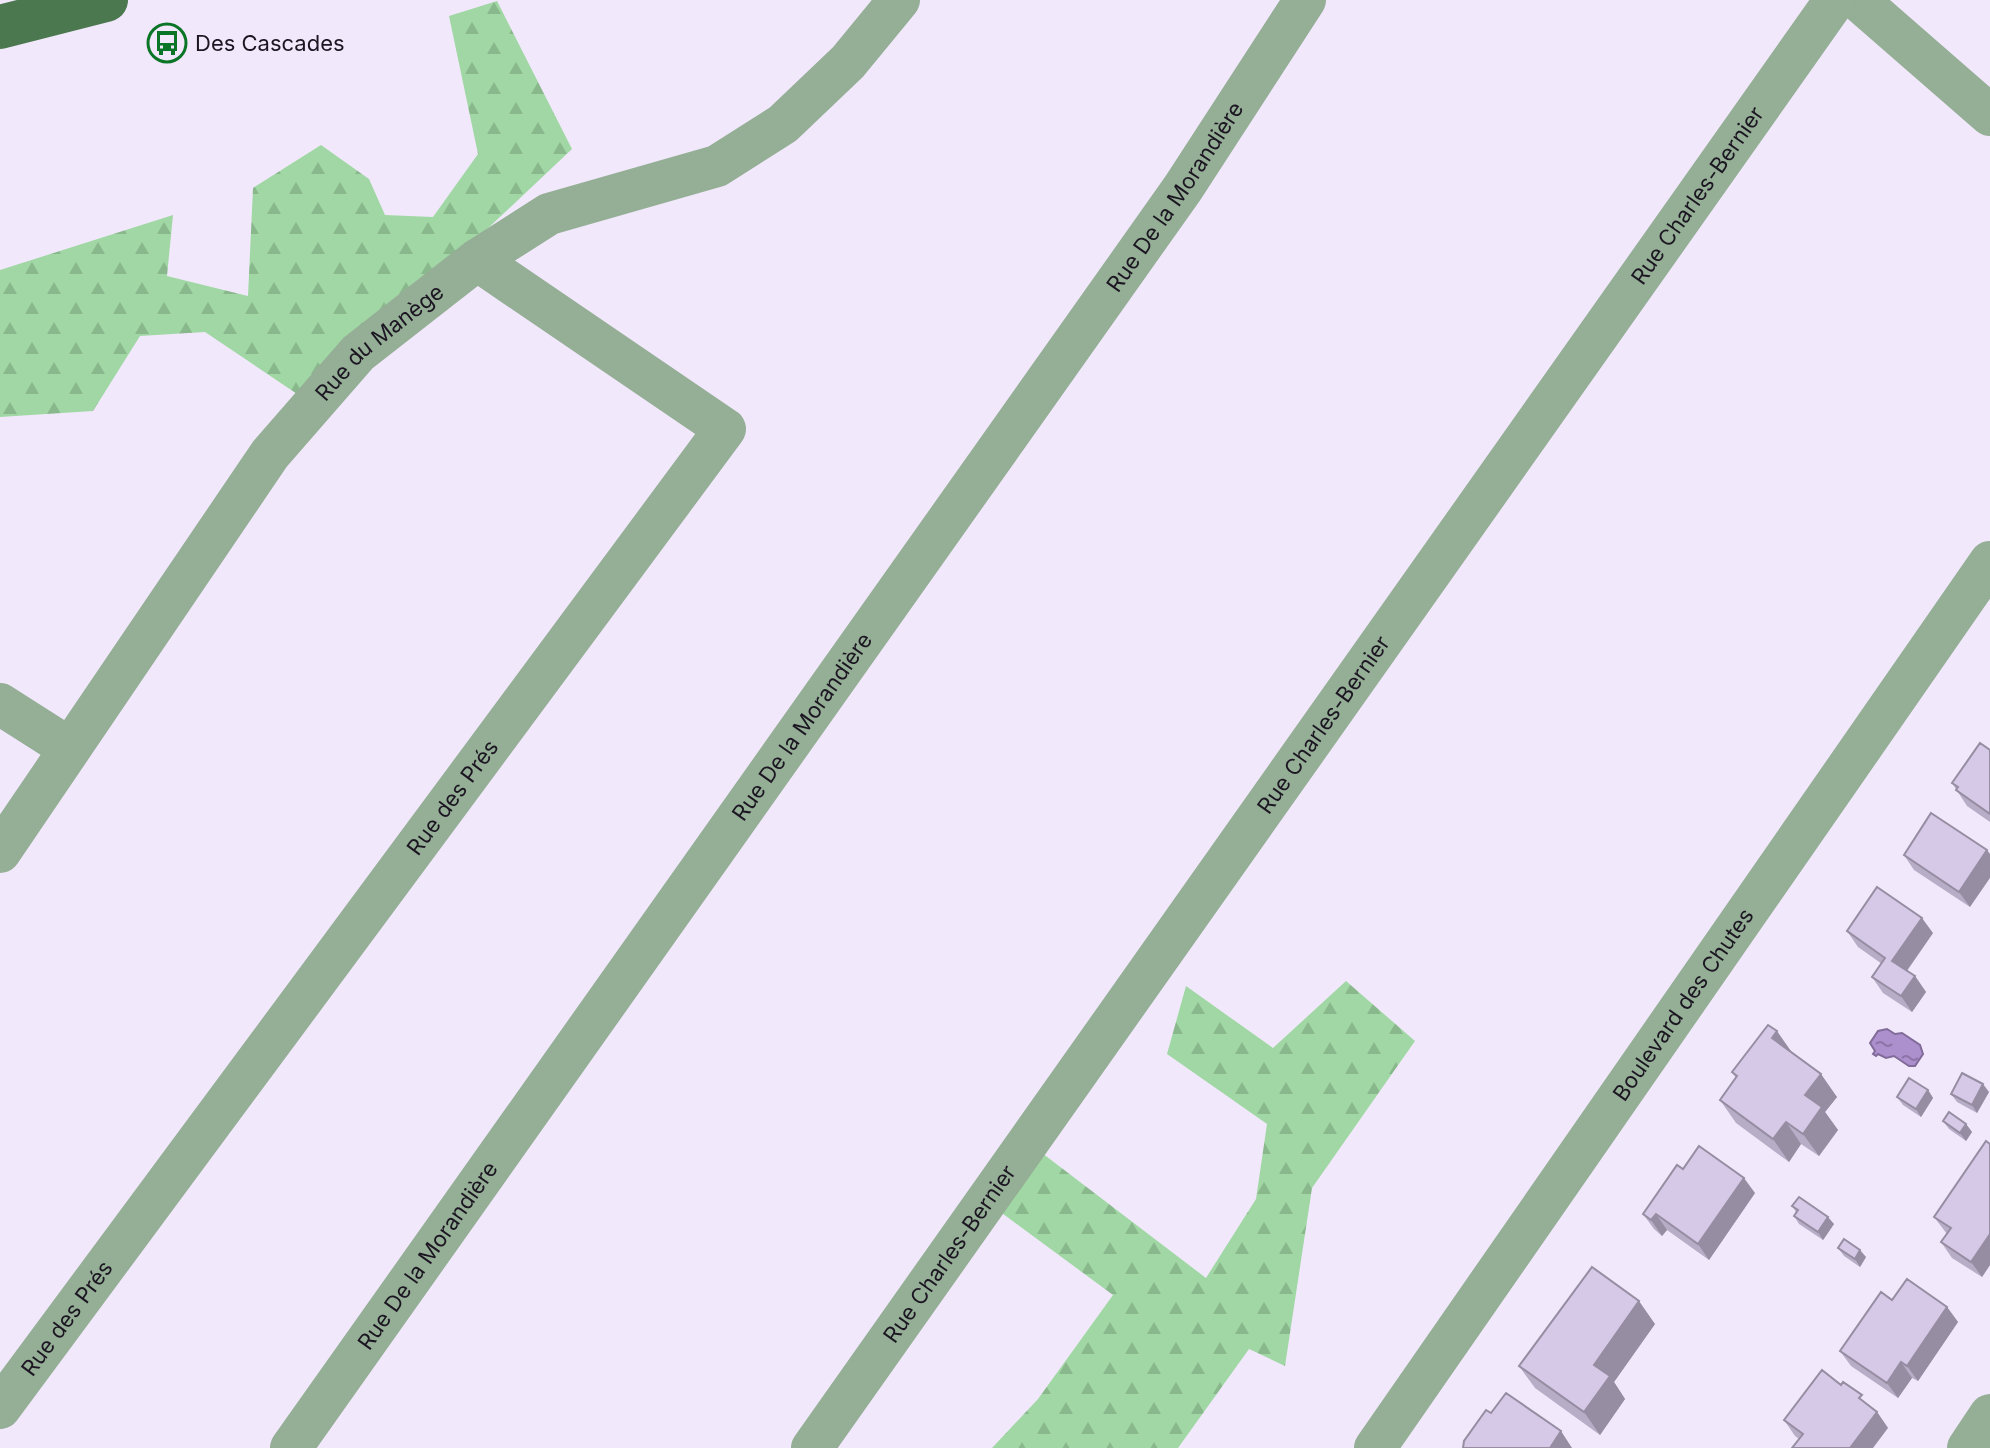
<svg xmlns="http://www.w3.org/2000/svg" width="1990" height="1448" font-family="Inter,sans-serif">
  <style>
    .forest { fill: url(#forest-firs) }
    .water { fill: url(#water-ripples); stroke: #806b99; stroke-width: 2 }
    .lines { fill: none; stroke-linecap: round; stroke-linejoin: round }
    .minor { stroke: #95ae96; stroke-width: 42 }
    .major { stroke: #4b784f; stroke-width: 44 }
    .wall { fill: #b8adc7 }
    .shaded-wall { fill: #968da2 }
    .building { fill: #d6c9e7; stroke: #968da2; stroke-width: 2 }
    .labels { text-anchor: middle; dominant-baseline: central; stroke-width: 8; stroke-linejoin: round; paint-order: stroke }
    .poi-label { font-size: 22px; fill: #1b1621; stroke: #f1e9fb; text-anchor: start }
    .street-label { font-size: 22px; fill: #1b1621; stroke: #f1e9fb }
  </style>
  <defs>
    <pattern id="forest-firs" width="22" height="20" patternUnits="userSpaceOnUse" patternTransform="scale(2)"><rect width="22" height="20" fill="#a1d7a4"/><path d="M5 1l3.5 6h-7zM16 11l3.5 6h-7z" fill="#8ab88d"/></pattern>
    <pattern id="water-ripples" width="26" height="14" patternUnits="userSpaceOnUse" patternTransform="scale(2)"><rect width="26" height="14" fill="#ac8fcd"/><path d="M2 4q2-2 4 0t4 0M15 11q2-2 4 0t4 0" fill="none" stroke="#8b74a6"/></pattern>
  </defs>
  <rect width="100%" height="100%" fill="#f1e9fb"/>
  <path class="forest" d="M497,1L572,149L306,400L205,332L140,336L93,411L0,417V270L173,215L167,276L248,296L253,188L321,145L369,179L385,215L433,217L478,154L449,16Z
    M1346,981L1415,1041L1312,1188L1285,1366L1249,1349L1178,1448H992L1038,1399L1113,1295L991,1205L1038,1150L1206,1278L1256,1199L1267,1124L1167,1054L1186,986L1273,1048Z"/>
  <path class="water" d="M1887,1029L1895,1034L1902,1033L1920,1045L1923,1054L1915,1066H1909L1894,1056L1886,1058L1878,1054L1876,1056L1873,1054L1875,1051L1870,1043L1878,1031Z"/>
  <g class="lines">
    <g class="minor">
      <path d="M1858,0L1990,115"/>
      <path d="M0,704L69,748"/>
      <path id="s1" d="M0,852L270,454L358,353L477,260L549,214L717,166L783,124L848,62L899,0"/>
      <path id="s2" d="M0,1408L725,429L477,260"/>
      <path id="s3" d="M291,1448L1183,188L1305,0"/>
      <path id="s4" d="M812,1448L1835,0"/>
      <path id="s5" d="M1375,1448L1990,562"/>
      <path d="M1968,1448L1990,1415"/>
    </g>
    <path class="major" d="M0,27L106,0"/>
  </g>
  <path class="wall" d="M1990,750V822L1967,806L1952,783Z
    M1931,813L1970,907L1914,870L1904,855Z
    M1847,931L1933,933L1907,971L1915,976L1926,992L1912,1012L1883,993L1872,977L1882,964L1858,947Z
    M1792,1053L1837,1097L1825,1112L1838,1130L1819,1156L1801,1144L1789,1162L1736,1123L1720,1100L1736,1078L1732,1072Z
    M1928,1090L1933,1098L1921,1117L1903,1105L1897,1097Z
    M1989,1092L1977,1113L1957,1102L1951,1094Z
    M1943,1121L1966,1124L1972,1132L1966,1141L1949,1129Z
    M1990,1144V1265L1982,1277L1952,1258L1941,1242L1947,1234L1934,1217Z
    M1755,1193L1709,1260L1667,1230L1662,1236L1654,1229L1643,1214Z
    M1792,1206L1834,1224L1823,1240L1799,1224L1794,1216L1796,1212Z
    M1838,1248L1866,1257L1860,1267L1844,1256Z
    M1892,1300L1947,1307L1958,1322L1918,1381L1912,1378L1898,1398L1851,1366L1840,1351Z
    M1655,1324L1614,1382L1625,1399L1600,1435L1535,1388L1519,1366Z
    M1877,1412L1888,1428L1799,1439L1795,1436L1784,1420Z"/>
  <path class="shaded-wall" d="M1987,850L1990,854V878L1970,907L1959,892Z
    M1922,918L1933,933L1903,976L1892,961Z
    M1915,976L1926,992L1912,1012L1901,996Z
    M1777,1031L1793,1054L1772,1038Z
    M1821,1074L1837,1097L1825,1112L1838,1130L1819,1156L1803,1134L1805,1095Z
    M1983,1084L1989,1092L1977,1113L1972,1105Z
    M1928,1090L1933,1098L1921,1117L1916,1109Z
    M1786,1122L1801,1144L1789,1162L1773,1139Z
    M1966,1124L1972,1132L1966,1141L1960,1133Z
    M1744,1178L1755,1193L1709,1260L1698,1244Z
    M1656,1214L1667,1230L1662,1236L1651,1220Z
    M1828,1217L1834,1224L1823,1240L1818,1232Z
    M1990,1234V1265L1982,1277L1971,1262Z
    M1860,1250L1866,1257L1860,1267L1855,1259Z
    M1639,1301L1655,1324L1614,1382L1625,1399L1600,1435L1584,1412L1594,1365Z
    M1947,1307L1958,1322L1918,1381L1907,1366Z
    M1901,1362L1912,1378L1898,1398L1887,1383Z
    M1877,1412L1888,1428L1873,1448H1850Z
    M1561,1431L1572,1448H1550Z"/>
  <path class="building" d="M1980,743L1990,750V814L1956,790L1958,787L1952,783Z
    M1931,813L1987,850L1959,892L1904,855Z
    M1877,887L1922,918L1892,961L1915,976L1901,996L1872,977L1885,958L1847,931Z
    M1768,1025L1777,1031L1772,1038L1821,1074L1805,1095L1822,1107L1803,1134L1786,1122L1773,1139L1720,1100L1737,1076L1732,1072Z
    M1962,1073L1983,1084L1972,1105L1951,1094Z
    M1909,1078L1928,1090L1916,1109L1897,1097Z
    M1949,1112L1966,1124L1960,1133L1943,1121Z
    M1986,1141L1990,1144V1234L1971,1262L1941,1242L1951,1228L1934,1217Z
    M1699,1146L1744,1178L1698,1244L1656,1214L1651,1220L1643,1214L1677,1165L1683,1169Z
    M1799,1197L1828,1217L1818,1232L1794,1216L1798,1210L1792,1206Z
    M1844,1239L1860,1250L1855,1259L1838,1248Z
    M1592,1267L1639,1301L1594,1365L1610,1376L1584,1412L1519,1366Z
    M1907,1279L1947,1307L1907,1366L1901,1362L1887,1383L1840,1351L1881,1292L1892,1300Z
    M1822,1370L1841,1385L1843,1382L1862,1395L1859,1398L1877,1412L1850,1448H1792L1803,1434L1784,1420Z
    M1506,1393L1561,1431L1550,1448H1463L1464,1441L1486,1410L1491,1413Z"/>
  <defs>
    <g id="bus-ring" transform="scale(2)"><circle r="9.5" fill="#f1e9fb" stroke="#0b7527" stroke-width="1.5"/><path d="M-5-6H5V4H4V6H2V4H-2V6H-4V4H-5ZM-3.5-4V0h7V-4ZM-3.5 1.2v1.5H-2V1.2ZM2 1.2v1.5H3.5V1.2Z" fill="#0b7527"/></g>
  </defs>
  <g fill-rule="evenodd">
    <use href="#bus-ring" x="167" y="43"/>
  </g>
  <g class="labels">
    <g class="poi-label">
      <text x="195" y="43">Des Cascades</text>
    </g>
    <g class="street-label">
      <text stroke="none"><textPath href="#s4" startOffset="1534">Rue Charles-Bernier</textPath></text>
      <text stroke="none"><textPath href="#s3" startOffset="1532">Rue De la Morandière</textPath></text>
      <text stroke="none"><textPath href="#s1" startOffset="638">Rue du Manège</textPath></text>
      <text stroke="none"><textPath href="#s4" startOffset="886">Rue Charles-Bernier</textPath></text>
      <text stroke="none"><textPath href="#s3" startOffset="884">Rue De la Morandière</textPath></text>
      <text stroke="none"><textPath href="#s2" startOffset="760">Rue des Prés</textPath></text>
      <text stroke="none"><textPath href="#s5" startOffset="540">Boulevard des Chutes</textPath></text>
      <text stroke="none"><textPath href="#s4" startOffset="238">Rue Charles-Bernier</textPath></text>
      <text stroke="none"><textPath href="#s3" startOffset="236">Rue De la Morandière</textPath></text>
      <text stroke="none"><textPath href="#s2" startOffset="112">Rue des Prés</textPath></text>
    </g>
  </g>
</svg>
